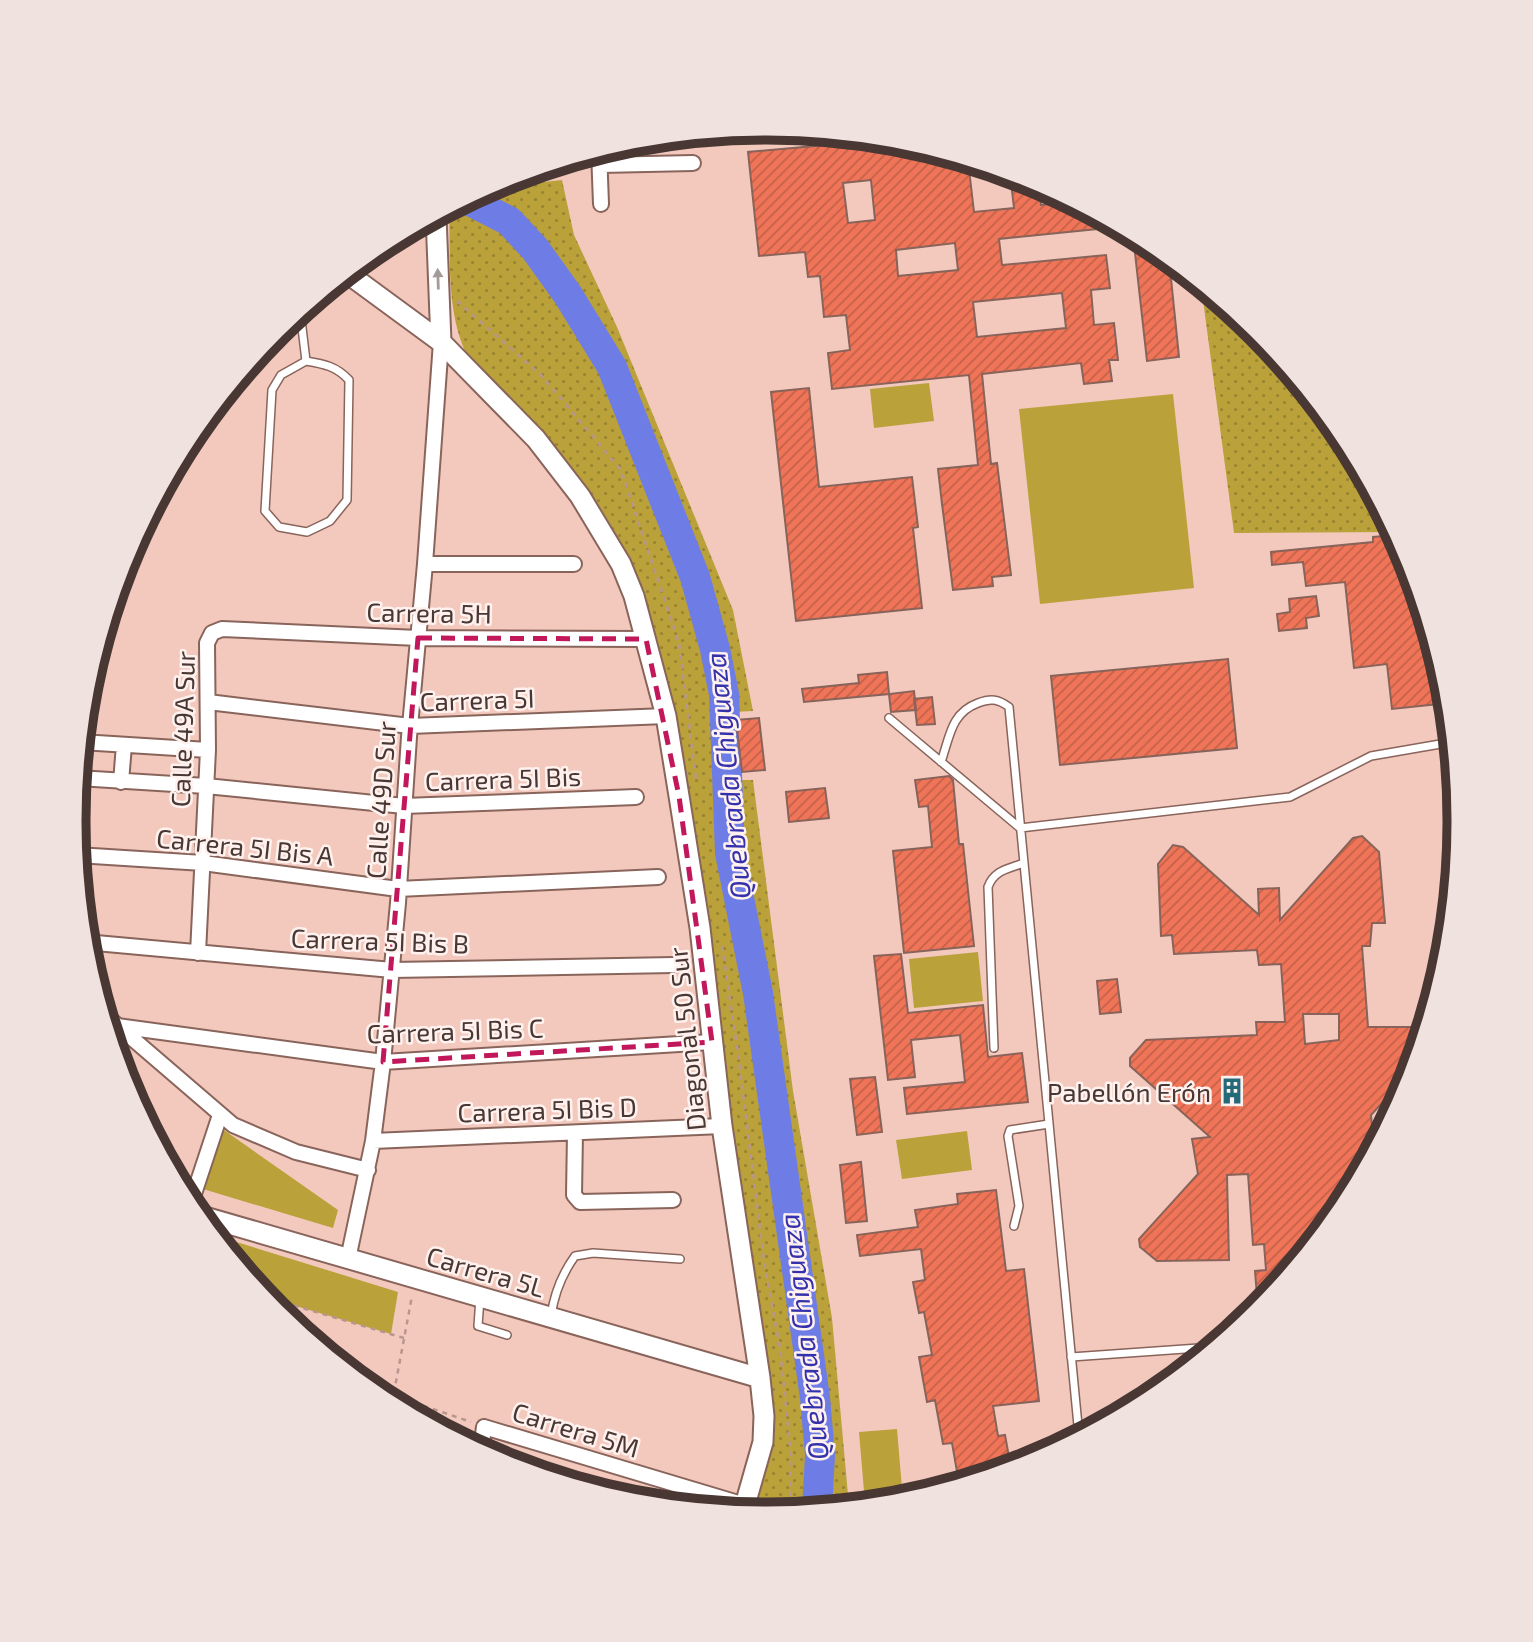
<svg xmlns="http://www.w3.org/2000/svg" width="1533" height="1642" font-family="'Exo 2',sans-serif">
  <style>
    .grass { fill: url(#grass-dots) }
    .park { fill: #baa13a }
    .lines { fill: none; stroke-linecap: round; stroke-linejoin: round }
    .river { stroke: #6e7de6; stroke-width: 30 }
    .building { fill: url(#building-hatch); stroke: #88635a; stroke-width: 2; fill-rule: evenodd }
    .lane-casing { stroke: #89645b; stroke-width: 10 }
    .street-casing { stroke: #89645b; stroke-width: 18 }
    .secondary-casing { stroke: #89645b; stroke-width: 23 }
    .path { stroke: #b8968e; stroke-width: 2.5; stroke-dasharray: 5 5; stroke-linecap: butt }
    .lane { stroke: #fff; stroke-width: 7 }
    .street { stroke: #fff; stroke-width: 14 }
    .secondary { stroke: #fff; stroke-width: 19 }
    .oneway { fill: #a49b99 }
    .marked { fill: none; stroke: #c2185b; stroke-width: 5; stroke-dasharray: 14 9; stroke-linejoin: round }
    .labels { text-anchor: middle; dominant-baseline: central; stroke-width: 5; stroke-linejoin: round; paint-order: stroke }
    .street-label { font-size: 26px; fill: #483733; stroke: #fff1ee }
    .poi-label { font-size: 26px; fill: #483733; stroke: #fff1ee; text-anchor: end }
    .water-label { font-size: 28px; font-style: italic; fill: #3331ab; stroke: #fff1ee }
    .rim { fill: none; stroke: #483733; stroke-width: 9 }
  </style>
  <defs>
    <pattern id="grass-dots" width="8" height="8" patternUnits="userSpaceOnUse" patternTransform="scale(1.75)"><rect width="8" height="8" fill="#baa13a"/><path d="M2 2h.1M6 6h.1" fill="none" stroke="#998431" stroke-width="1.8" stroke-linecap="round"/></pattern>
    <pattern id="building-hatch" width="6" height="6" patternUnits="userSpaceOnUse" patternTransform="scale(1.75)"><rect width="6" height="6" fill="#f07558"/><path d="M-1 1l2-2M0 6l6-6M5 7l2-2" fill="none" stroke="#c46149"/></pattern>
  </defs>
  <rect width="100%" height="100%" fill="#f3c9be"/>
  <path class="grass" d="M504,180L506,186L562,180L574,235L617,327L733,610L753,711L733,712L735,780H753L793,1091L832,1318L849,1506L766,1514L753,1513L772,1446L774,1423L770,1390L741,1195L717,1006L633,574L600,510L558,456L470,361C445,316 451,259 449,209Z
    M1201,285L1257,331L1343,436L1394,532L1234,533Z"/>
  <path class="park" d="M929,383L934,421L874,428L870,389Z
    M1173,394L1194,588L1040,604L1019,409Z
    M978,952L983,1001L914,1008L909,959Z
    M221,1128L338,1210L333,1228L203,1189Z
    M967,1131L972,1170L902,1179L896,1140Z
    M214,1235L398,1292L391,1334L265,1297Z
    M897,1429L903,1500L865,1503L859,1432Z"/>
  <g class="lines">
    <path class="river" d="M466,199L509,221L535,249L568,295L612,367L695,577L715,649L724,694L730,853L758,993L815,1398L820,1455L817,1509"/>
  </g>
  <path class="building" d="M847,136L869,138L870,147L907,143L968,161L974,212L1014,208L1010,174L1038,184L1041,205L1071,202L1117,227L999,239L1002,265L1106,255L1110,288L1091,290L1094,325L1114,323L1118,360H1109L1112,381L1084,384L1081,363L982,374L991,464L997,463L1011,575L992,577L993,586L953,590L942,504L938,469L978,465L969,375L832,389L828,353L850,350L846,315L824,317L820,276L808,277L805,252L759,256L748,152L848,143ZM871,180L875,220L848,223L843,183ZM955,243L958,270L898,276L896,250ZM1062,293L1066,328L977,337L973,302Z
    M1133,235L1152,245L1169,259L1179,357L1147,361Z
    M809,388L819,487L912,477L918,527L913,528L922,608L796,621L771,392Z
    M1396,535L1407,556L1446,686L1448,703L1392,709L1387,664L1354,668L1345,582L1306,586L1303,562L1272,565L1271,552L1373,542V537Z
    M1316,596L1319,616L1306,618L1307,628L1279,631L1277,614L1290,612L1289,599Z
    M1228,659L1237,748L1060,765L1051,676Z
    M887,672L889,694L804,702L802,689L859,683L858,675Z
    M914,691L916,710L891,712L889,694Z
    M932,697L935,724L917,725L914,699Z
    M759,718L765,770L742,772L736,720Z
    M949,776L953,780L959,844H963L974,946L904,953L893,851L932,847L928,806L919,807L915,780Z
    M825,788L829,818L789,822L786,792Z
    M1362,836L1379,852L1385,923H1372L1370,946H1362L1368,1027H1412L1422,1036L1412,1070L1371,1115L1374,1147L1342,1206L1258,1309L1255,1271L1266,1270L1264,1244L1253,1245L1248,1174L1227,1175L1229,1260L1157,1261L1140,1247L1139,1239L1198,1174L1192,1139L1210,1137L1130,1066V1058L1146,1040L1257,1035L1256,1022H1285L1281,964L1259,965L1257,950L1174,954L1172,935L1161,936L1158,864L1173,845L1183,847L1259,915L1258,889L1279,888L1280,920L1353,838ZM1303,1014H1339V1040L1305,1044Z
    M901,954L908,1013L983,1005L988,1057L1022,1053L1028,1102L907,1114L904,1088L965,1082L960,1035L911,1040L915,1077L888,1080L874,956Z
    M1117,979L1121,1012L1100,1014L1097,981Z
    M875,1077L882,1132L857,1135L850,1079Z
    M861,1162L867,1221L846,1223L840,1165Z
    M996,1190L1006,1271L1024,1269L1039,1401L993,1406L998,1436L1005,1435L1011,1468L959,1483L952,1443L943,1444L935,1400L927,1402L919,1357L932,1355L924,1312L919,1313L913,1282L925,1280L921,1249L860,1256L857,1235L918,1227L915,1210L958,1204L957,1194Z"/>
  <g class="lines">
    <g class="lane-casing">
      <path id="lane" d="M300,311L306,361
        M306,361C324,364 336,366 349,380L347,500L330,521L307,532L279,527L265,511L272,390L281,375Z
        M889,718L1020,828L1290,797L1371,756L1452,742
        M941,762C950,736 951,713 978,703C991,698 998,699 1009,707L1079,1436
        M994,1048L988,887C994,870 1008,869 1024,863
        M1014,1226L1019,1206L1008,1136L1010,1130L1049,1124
        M480,1298L478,1326L507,1335
        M551,1316C554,1295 562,1274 575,1256L593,1253L680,1259
        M1071,1357L1213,1347"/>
    </g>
    <g class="street-casing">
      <path id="street" d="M599,151L601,204
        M601,165L693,163
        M425,564H574
        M208,702L410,726L666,716
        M81,742L208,750
        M78,778L206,786L404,806L636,797
        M121,782L124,745
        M77,855L203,863L398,889L658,877
        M85,942L392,970L674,965
        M198,953L208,750L207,643L212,633L222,629L418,638L646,639
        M105,1015L233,1125L296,1152L368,1170
        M117,1026L383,1062L712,1042
        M575,1133L574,1195L580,1202L673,1200
        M373,1141L722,1126
        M190,1206L220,1115
        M348,1259L373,1141L383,1062L398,903L409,737L425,564L441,342
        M481,1450L484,1427L745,1505"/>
    </g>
    <g class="secondary-casing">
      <path id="secondary" d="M436,216L441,342
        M347,273L441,342L536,439L580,496L621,564L634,596L666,716L679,796L700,928L722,1126L760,1378L764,1416L763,1442L743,1512
        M198,1215L760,1378"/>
    </g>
    <path class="path" d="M457,301L541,375L621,470L679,643L696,780
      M722,946L738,1053L764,1261L780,1348L791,1454L790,1512
      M127,1088L131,1074
      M265,1297L404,1338
      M395,1396L471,1422
      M392,1403L412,1296"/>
    <use href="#lane" class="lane"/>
    <use href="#street" class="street"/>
    <use href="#secondary" class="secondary"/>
  </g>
  <defs><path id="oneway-solid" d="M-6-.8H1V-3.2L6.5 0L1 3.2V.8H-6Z" transform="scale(1.75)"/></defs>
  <use class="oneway" href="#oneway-solid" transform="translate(438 279) rotate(-92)"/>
  <path class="marked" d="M418,638L646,639L679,796L712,1042L383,1062Z"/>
  <defs>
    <g id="building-bare" transform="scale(2.1)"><path d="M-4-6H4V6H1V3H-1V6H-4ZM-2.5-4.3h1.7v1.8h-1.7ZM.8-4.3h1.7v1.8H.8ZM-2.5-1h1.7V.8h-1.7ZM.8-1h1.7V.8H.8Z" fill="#246a79" stroke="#fff1ee" stroke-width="2.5" paint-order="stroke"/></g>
  </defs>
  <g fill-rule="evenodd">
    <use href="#building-bare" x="1232" y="1091"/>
  </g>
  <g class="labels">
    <g class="street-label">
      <text transform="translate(429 612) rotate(1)">Carrera 5H</text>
      <text transform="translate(477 699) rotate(-2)">Carrera 5I</text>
      <text transform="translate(182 729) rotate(-88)">Calle 49A Sur</text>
      <text transform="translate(503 778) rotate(-2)">Carrera 5I Bis</text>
      <text transform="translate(380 800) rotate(-86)">Calle 49D Sur</text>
      <text transform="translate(245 846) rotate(6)">Carrera 5I Bis A</text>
      <text transform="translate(380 940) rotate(2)">Carrera 5I Bis B</text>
      <text transform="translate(455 1030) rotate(-2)">Carrera 5I Bis C</text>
      <text transform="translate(686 1039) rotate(-96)">Diagonal 50 Sur</text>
      <text transform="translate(547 1109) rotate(-2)">Carrera 5I Bis D</text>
      <text transform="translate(486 1271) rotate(16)">Carrera 5L</text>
      <text transform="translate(576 1429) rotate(17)">Carrera 5M</text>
    </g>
    <g class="poi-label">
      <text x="1211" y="1091">Pabellón Erón</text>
    </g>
    <g class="water-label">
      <text transform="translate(727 776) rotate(-96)">Quebrada Chiguaza</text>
      <text transform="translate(803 1337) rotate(-97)">Quebrada Chiguaza</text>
    </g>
  </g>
  <path d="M0 0H1533V1642H0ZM766 140H767A680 680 0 0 1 1447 820V822A680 680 0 0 1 767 1502H766A680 680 0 0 1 86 822V820A680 680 0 0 1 766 140Z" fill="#f0e2df" fill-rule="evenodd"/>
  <path class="rim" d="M766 140H767A680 680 0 0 1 1447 820V822A680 680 0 0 1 767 1502H766A680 680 0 0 1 86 822V820A680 680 0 0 1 766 140Z"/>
</svg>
